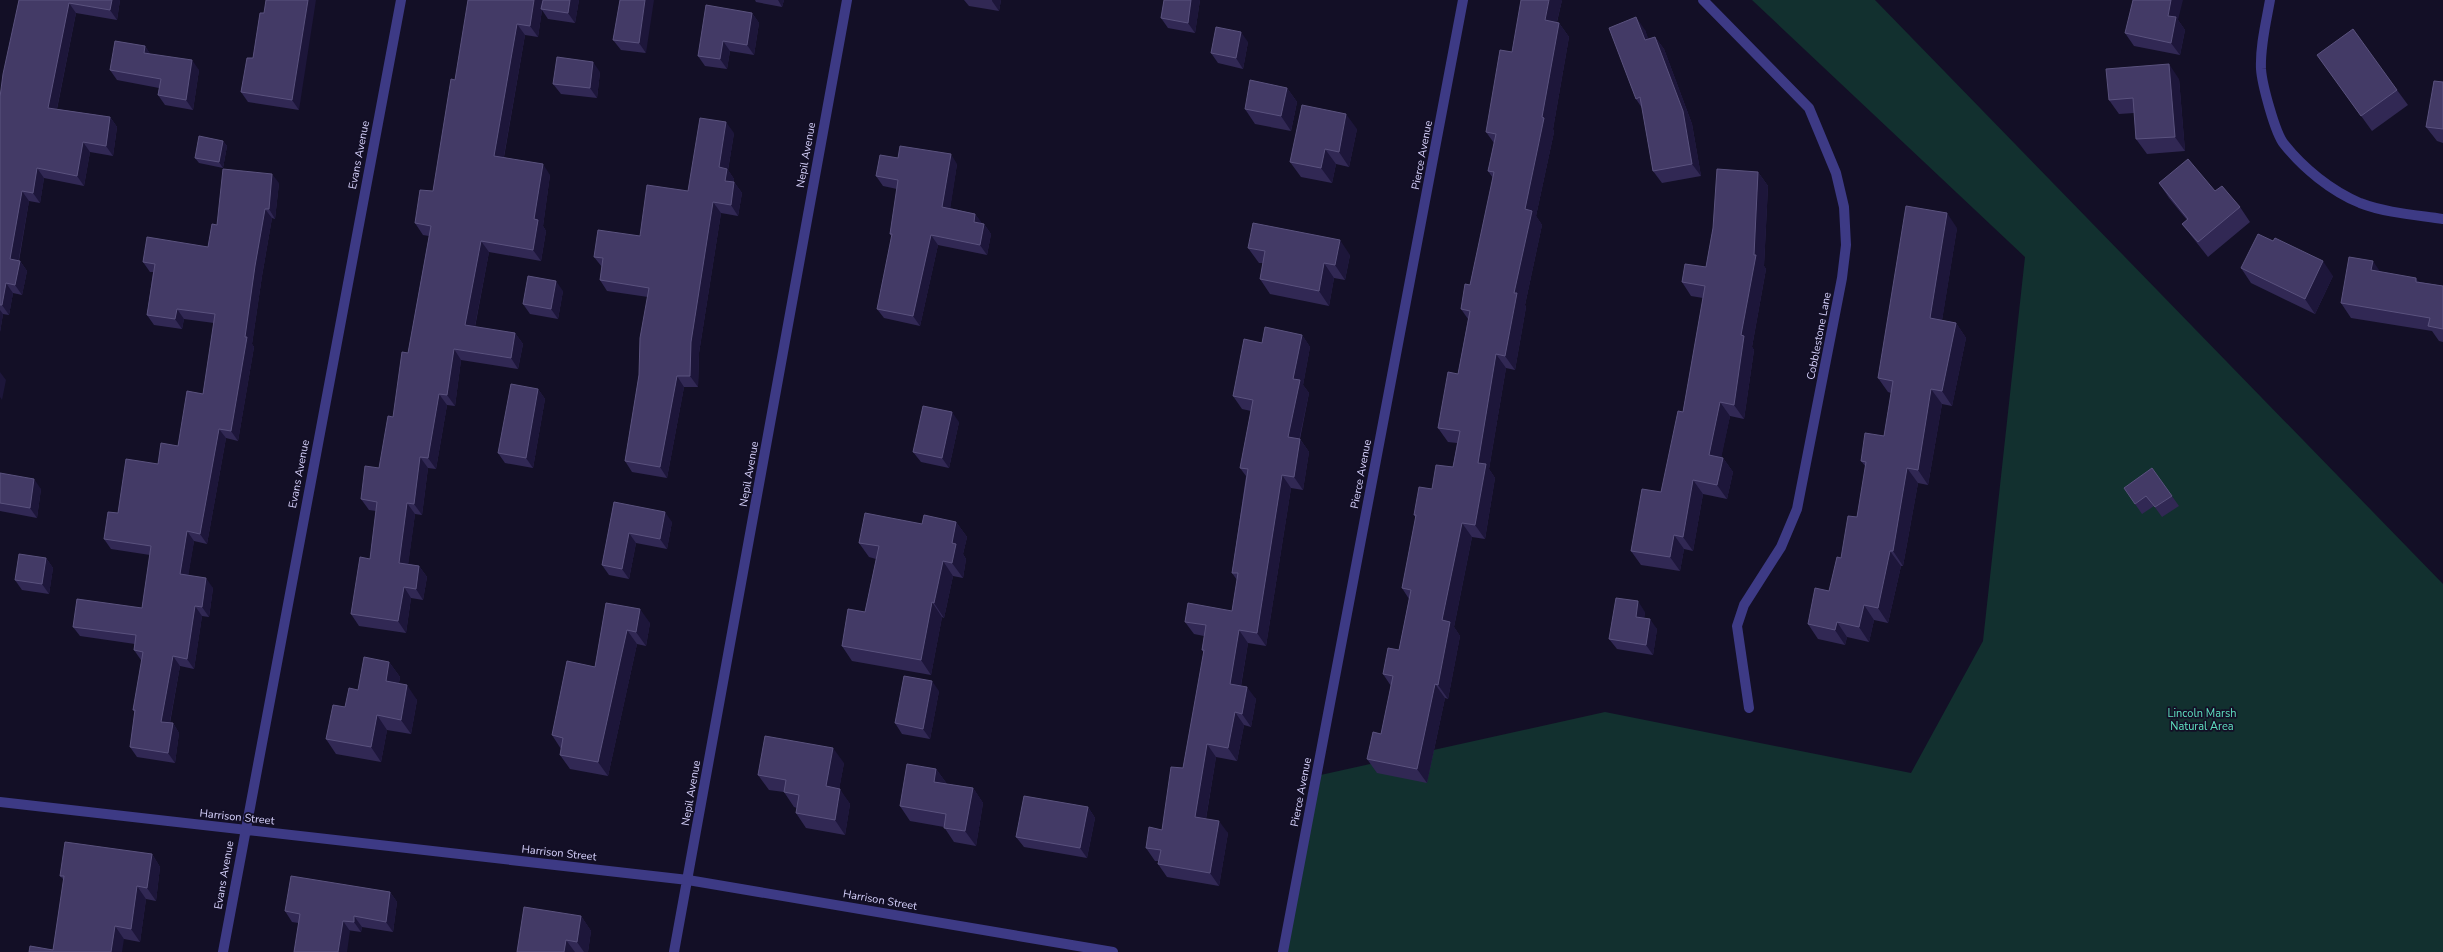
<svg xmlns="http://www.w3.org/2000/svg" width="2443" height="952" font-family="'Nunito Sans',sans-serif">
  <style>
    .green { fill: #12302f }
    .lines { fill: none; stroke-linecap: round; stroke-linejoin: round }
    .street { stroke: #3d3a85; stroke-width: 10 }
    .wall { fill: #312854 }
    .shaded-wall { fill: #1d163a }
    .building { fill: #433a66; stroke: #5a527e }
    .labels { text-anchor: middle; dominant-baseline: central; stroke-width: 3.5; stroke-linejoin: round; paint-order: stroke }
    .street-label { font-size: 11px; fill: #d9d4ff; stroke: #130f26 }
    .park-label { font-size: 11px; fill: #5fe0c0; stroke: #130f26 }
  </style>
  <rect width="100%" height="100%" fill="#130f26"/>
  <path class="green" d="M1752,0H1875L2443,584V952H1283L1316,776L1605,712L1911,773L1983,641L2025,257Z"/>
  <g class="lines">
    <path class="street" d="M1703,0L1809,108L1836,173L1844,207L1846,245L1842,278L1797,509L1781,547L1744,605L1737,626L1749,708
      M2270,0C2266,23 2260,46 2261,69C2262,84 2275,133 2284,144C2303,168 2331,191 2360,203C2386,213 2416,215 2443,219
      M0,802L688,880L1113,952
      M223,952L401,0
      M674,952L847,0
      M1283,952L1463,0"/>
  </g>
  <path class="wall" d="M19,0H120L117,20L76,13L57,109L110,117L117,127L113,156L90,152L84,186L44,178L40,203L29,201L19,261H20L27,271L22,295L13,293L9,315L3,314L0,332V97Z
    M579,0L575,23L548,19L542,10L538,37L525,35L504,157L550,175L543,226L546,231L541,261L489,252L475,327L515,333L523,344L518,369L461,360L455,406L447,405L436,469L428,468L422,515L415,514L408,564L419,566L427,577L423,600L411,598L406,633L359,626L351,614L370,559L376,511L369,510L361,499L379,468L393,417L408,353L429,236L423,235L415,223L433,191L455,80L543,1Z
    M620,0L646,53L621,50L613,40Z
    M755,0H784L782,7L756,2Z
    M964,0H1001L999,11L969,6Z
    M1164,0H1200L1195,33L1168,28L1161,18Z
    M1562,0L1557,22L1559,23L1569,37L1553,129L1554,132L1536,216L1542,225L1525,305L1526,307L1515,370L1506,368L1489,469L1495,478L1485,539L1472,537L1454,627L1460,636L1448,699L1445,698L1427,783L1377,773L1367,759L1381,734L1391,686L1383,674L1399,650L1409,599L1402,588L1416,518L1414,515L1432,489L1453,467L1457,443L1448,442L1438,428L1458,374L1468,319L1461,309L1470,285L1493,178L1488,171L1494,143L1486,132L1512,52Z
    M260,13L299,110L248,102L241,92L253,58Z
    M752,13L759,23L754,55L730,51L727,69L705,66L698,56Z
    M2178,20L2185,30L2180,55L2134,46L2125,33Z
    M1645,30L1648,39L1655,37L1664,49L1692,124L1701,176L1662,183L1653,171L1642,108L1636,99Z
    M1248,42L1243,69L1218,63L1211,53Z
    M145,46L150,54L199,70L193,110L165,105L158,95L159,88L117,80L110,70Z
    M2317,55L2397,90L2408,105L2372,131Z
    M600,72L597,98L561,94L553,84Z
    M2179,79L2185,151L2147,154L2136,139L2134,113L2119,114L2109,100Z
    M2443,82V143L2437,141L2426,127Z
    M1287,88L1297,102L1291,131L1255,124L1245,109Z
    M1357,129L1349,167L1336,164L1332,183L1301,177L1290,162Z
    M734,133L728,170L734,179V182L742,193L738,216L721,213L699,353L698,387H684L667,478L632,472L625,461L639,375L648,297L607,291L600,280L602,267L594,257L640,236L688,191Z
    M223,141L227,146L223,168L199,163L195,158Z
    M898,158L957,164L950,208L975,214L982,224H984L991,234L987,255L938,245L920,326L884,318L877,309L892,237L890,234L897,189L883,186L876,176Z
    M1758,172L1768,186L1764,266L1766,269L1752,347L1754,350L1744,419L1730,416L1721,457L1723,458L1733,472L1727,499L1703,494L1693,551L1684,549L1680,571L1641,565L1631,551L1661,492L1683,412L1703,298L1691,296L1682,282L1706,267L1713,228Z
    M279,183L275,219L272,218L262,276L252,344L254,347L238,441L226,438L207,544L194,541L188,575L213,588L209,617L202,616L194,669L180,666L170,723H173L179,733L175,763L137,757L130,747L135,712L133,710L142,660H141L134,650L135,644L80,636L73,627L142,608L150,555L111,549L104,539L118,513L158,464L178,446L203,394L214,323L184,319L182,329L154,325L147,315L153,272H150L143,262L208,247L217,225Z
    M2159,183L2215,191L2240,207L2250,222L2208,257L2193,238L2182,224L2187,220L2169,198Z
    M1957,228L1942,320L1956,323L1966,338L1952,406L1942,404L1928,485L1918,483L1903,566H1901L1888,623L1874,620L1869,642L1847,637L1845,645L1818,639L1808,624L1829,591L1841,558L1857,517L1866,467L1861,461L1884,436L1891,393L1888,392L1878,378Z
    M1248,248L1350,255L1345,280L1334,278L1329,306L1270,294L1260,279L1263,263H1259Z
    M2241,268L2333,276L2315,314L2251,283Z
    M2380,272L2420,282L2443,286V342L2439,341L2432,331L2351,318L2341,303Z
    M563,291L558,319L530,314L523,304Z
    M1302,335L1310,347L1303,385L1309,393L1300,439L1309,452L1303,490L1291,488L1266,646L1248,643L1241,686L1256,699L1251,727L1244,725L1237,761L1216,757L1206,819L1228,833L1219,886L1167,877L1158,864L1159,861H1155L1146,848L1162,830L1183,768L1204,653L1202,650L1204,636L1194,634L1185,622L1232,611L1237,580L1232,573L1246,476L1240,468L1251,411L1242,409L1233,396L1262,343Z
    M538,389L545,399L533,468L505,463L498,453Z
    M959,422L949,468L921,462L913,452Z
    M2152,468L2179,506L2162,517L2154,506L2142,514L2124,488Z
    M0,473L41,489L37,518L0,511Z
    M614,502L672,522L667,549L636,543L629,579L609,575L602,565Z
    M956,522L967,537L963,554L966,559L963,578L953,576L944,618L942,617L931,675L852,661L842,646L865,612L876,559L869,557L859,543L922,524Z
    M46,558L53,568L49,594L22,590L15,580Z
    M606,603L650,623L646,646L637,644L608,776L570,769L560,755L561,749L552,735L595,667Z
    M1645,612L1644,618L1657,629L1653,655L1617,649L1609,639Z
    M389,662L400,677L399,683L417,700L411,734L387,730L381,762L336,754L326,739L345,707L358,690Z
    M939,691L930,739L902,734L895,723Z
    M844,763L839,789L850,804L845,835L806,828L796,813L797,808L794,807L784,792L769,790L758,775Z
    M936,769L947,784L973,788L983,803L976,846L954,842L944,827L910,821L900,806Z
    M1088,807L1095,818L1087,858L1024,847L1016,837Z
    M152,854L160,867L156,901L146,899L140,942L124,939L53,950L64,880L60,876Z
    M390,892L397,902L393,932L362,927L361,932L292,922L285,911Z
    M581,916L591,931L588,952H517Z"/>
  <path class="shaded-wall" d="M112,0H120L117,20L110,10Z
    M308,0H316L299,110L292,100Z
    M534,0H542L543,2L541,9L542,10L538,37L530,26Z
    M570,0H579L575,23L568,13Z
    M645,0H654L646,53L639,43Z
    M778,0H784L782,7Z
    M992,0H1001L999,11L992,1Z
    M1191,0H1200L1195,33L1188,23Z
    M1549,0H1562L1554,34L1545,20Z
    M2171,0H2183L2178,20L2185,30L2180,55L2171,43L2168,16Z
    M69,3L76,13L55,118L48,108Z
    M752,13L759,23L754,55L747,45Z
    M1636,17L1645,30L1654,53L1645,40Z
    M1559,23L1569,37L1553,129L1554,132L1536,216L1542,225L1525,305L1526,307L1515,370L1505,356L1514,293L1525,209L1542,117Z
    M517,24L525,35L502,167L494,156Z
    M1241,32L1248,42L1243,69L1236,58Z
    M1655,37L1664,49L1692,124L1701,176L1692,164Z
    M723,41L730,51L727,69L720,59Z
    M145,46L152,57L144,53Z
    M192,60L199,70L193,110L186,100Z
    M593,62L600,72L597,98L590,88Z
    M2169,64L2179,79L2185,151L2175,137Z
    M1287,88L1297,102L1291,131L1281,116Z
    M1346,114L1357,129L1349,167L1339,152Z
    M110,117L117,127L113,156L106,146Z
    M726,122L734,133L728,170L734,179L733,191L734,182L742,193L738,216L731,205L725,181L719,167Z
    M223,141L227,146L223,168L219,162Z
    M83,142L90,152L84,186L77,176Z
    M1325,149L1336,164L1332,183L1321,168Z
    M951,154L957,164L949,217L942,207Z
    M543,164L550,175L543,226L546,231L541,261L533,250L534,219Z
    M37,168L44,178L40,203L33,193Z
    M1758,172L1768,186L1764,266L1766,269L1752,347L1754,350L1744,419L1734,405L1741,335L1754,255Z
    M272,174L279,183L275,219L269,209Z
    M22,191L29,201L17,269L10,259Z
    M713,202L721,213L699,353L698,387L690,376L691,342Z
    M265,209L272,218L262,276L252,344L254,347L238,441L231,431L255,266Z
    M1947,213L1957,228L1940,333L1930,318Z
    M975,214L982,223L981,232L974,222Z
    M984,224L991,234L987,255L980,245Z
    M931,235L938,245L920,326L913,316Z
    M1340,240L1350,255L1345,280L1335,265Z
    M481,241L489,252L473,336L465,325Z
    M20,261L27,271L22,295L15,285Z
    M2323,261L2333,276L2315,314L2305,299Z
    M2373,261L2383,276L2371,270Z
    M1324,263L1334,278L1329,306L1319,291Z
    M2416,278L2427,293L2416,282Z
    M556,281L563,291L558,319L551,309Z
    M6,283L13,293L9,315L2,305Z
    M177,309L184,319L182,329L175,319Z
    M0,310L3,314L0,332Z
    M1956,323L1966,338L1952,406L1942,391Z
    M515,333L523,344L518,369L511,358Z
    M1302,335L1310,347L1303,385L1309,393L1297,450L1288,437L1293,379Z
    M454,349L461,360L455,406L447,395Z
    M1496,354L1506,368L1489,469L1495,478L1485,539L1475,525L1478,463Z
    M0,372L6,380L2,400L0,397Z
    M677,376L684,387L667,478L660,467Z
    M538,389L545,399L533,468L526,458Z
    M1931,389L1942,404L1928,485L1918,470Z
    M439,394L447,405L436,469L428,458Z
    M1720,402L1730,416L1719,469L1709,455Z
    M952,412L959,422L949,468L942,458Z
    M219,429L226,438L207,544L200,534Z
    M1300,439L1309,452L1303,490L1294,477Z
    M420,457L428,468L422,515L414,504Z
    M1723,458L1733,472L1727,499L1717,485Z
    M1907,468L1918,483L1903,566L1893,551Z
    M1282,475L1291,488L1266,646L1257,633Z
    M34,479L41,489L37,518L30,508Z
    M1693,480L1703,494L1693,551L1683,537Z
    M407,503L415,514L407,574L399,563Z
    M665,512L672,522L667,549L660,539Z
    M956,522L967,537L963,554L966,559L963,578L952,563V543Z
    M1462,523L1472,537L1454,627L1460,636L1448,699L1438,685L1442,620Z
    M187,531L194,541L187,584L180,574Z
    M629,533L636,543L629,579L622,569Z
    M1674,535L1684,549L1680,571L1670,557Z
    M1890,551L1901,566L1888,623L1878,608Z
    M46,558L53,568L49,594L42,584Z
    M943,561L953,576L944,618L934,603Z
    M419,566L427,577L423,600L416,589Z
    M206,578L213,588L209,617L202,607Z
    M404,587L411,598L406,633L398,621Z
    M1638,601L1645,612L1643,627L1636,617Z
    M932,602L942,617L931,675L921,660Z
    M1864,605L1874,620L1869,642L1859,627Z
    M195,606L202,616L194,669L187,659Z
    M640,609L650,623L646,646L636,632Z
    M1650,619L1657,629L1653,655L1646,645Z
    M1837,622L1847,637L1845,645L1835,630Z
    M627,630L637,644L608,776L598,762Z
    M1239,630L1248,643L1239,696L1230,684Z
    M173,656L180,666L168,732L161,722Z
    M389,662L400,677L396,696L386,681Z
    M932,681L939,691L930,739L923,729Z
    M1435,684L1445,698L1427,783L1417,769Z
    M407,685L417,700L411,734L401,720Z
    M1247,687L1256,699L1251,727L1242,714Z
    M1235,712L1244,725L1237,761L1228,748Z
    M377,715L387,730L381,762L371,747Z
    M173,723L179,733L175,763L168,753Z
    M1207,744L1216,757L1204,830L1195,817Z
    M833,748L844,763L837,801L826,786Z
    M936,769L947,784L934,782Z
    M973,788L983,803L976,846L965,831Z
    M840,789L850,804L845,835L835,820Z
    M1088,807L1095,818L1087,858L1080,848Z
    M1219,821L1228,833L1219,886L1210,873Z
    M152,854L160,867L156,901L147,888Z
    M137,886L146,899L140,942L131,929Z
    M390,892L397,902L393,932L386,922Z
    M354,916L362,927L361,932L354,922Z
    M581,916L591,931L588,952H584L577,942Z
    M343,921L350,931L347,952H338Z
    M115,926L124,939L122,952H111Z
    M566,940L575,952H564Z"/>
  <path class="building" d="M19,0H112L110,10L69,3L48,108L110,117L106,146L83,142L77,176L37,168L33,193L22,191L10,259L20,261L15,285L6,283L2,305H0V97L3,74Z
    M266,0H308L292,100L241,92L247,58H253L260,13H264Z
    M468,0H534L530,26L517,24L494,156L543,164L534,219L538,220L533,250L481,241L465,325L515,333L511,358L454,349L447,395L439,394L428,458L420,457L414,504L407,503L399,563L419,566L416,589L404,587L398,621L351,614L360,557L370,559L377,502L361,499L365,466L379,468L388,416L393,417L402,352L408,353L431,226L415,223L420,190L433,191L451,79L455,80Z
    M543,0H570L568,13L541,9Z
    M620,0H645L639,43L613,40Z
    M1164,0H1191L1188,23L1161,18Z
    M1521,0H1549L1545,20L1559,23L1542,117L1544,118L1525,209L1532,211L1514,293H1517L1505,356L1496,354L1478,463L1486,464L1475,525L1462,523L1442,620L1450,622L1438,685L1435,684L1417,769L1367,759L1373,732L1381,734L1393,676L1383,674L1388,648L1399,650L1411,590L1402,588L1416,515H1414L1419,487L1432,489L1436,465L1453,467L1460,431L1438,428L1448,372L1458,374L1470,311L1461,309L1465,284L1470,285L1494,172L1488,171L1496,134L1486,132L1500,50L1512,52Z
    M2133,0H2171L2168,16L2176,17L2171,43L2125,33Z
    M706,5L752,13L747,45L723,41L720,59L698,56Z
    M1636,17L1645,40L1655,37L1683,111L1692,164L1653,171L1640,97L1636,99L1609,28Z
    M1216,27L1241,32L1236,58L1211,53Z
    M2353,29L2397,90L2361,116L2317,55Z
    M115,41L145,46L144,53L192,60L186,100L158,95L161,79L110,70Z
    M557,57L593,62L590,88L553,84Z
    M2169,64L2175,137L2136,139L2133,98L2109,100L2106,69Z
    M1250,80L1287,88L1281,116L1245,109Z
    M2434,81L2443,82V129L2426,127Z
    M1302,105L1346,114L1339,152L1325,149L1321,168L1290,162Z
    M700,118L726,122L719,167L727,169L725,181L734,182L731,205L713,202L691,342L690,376H677L660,467L625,461L639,375L640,338L649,288L600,280L603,258L594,257L598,230L640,236L647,185L688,191Z
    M199,136L223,141L219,162L195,158Z
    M900,146L951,154L942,207L975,214L974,222L984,224L980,245L931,235L913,316L877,309L892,234H890L898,180L876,176L880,155L898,158Z
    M2188,159L2215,191L2222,186L2240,207L2198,242L2182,224L2188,219L2159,183Z
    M223,169L272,174L269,209H265L255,266L245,337H247L231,431L219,429L200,534L187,531L180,574L206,578L202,607L195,606L187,659L173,656L161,722L173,723L168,753L130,747L135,710H133L143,652L134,650L136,635L73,627L77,599L142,608L151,546L104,539L108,512L118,513L126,459L158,464L161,443L178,446L187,391L203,394L215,314L177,309L175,319L147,315L155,264L143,262L147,237L208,247L212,224L217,225Z
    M1717,169L1758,172L1754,255H1756L1741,335L1744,336L1734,405L1720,402L1709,455L1723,458L1717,485L1693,480L1683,537L1674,535L1670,557L1631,551L1642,489L1661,492L1678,411L1683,412L1705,286L1682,282L1685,264L1706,267L1713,228Z
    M1906,206L1947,213L1930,318L1956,323L1942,391L1931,389L1918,470L1907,468L1893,551H1890L1878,608L1864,605L1859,627L1837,622L1835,630L1808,624L1815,588L1829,591L1837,557L1841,558L1848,516L1857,517L1866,462L1861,461L1865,433L1884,436L1893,381L1878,378Z
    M1253,223L1340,240L1335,265L1324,263L1319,291L1260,279L1265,251L1248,248Z
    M2258,234L2273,241L2275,238L2323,261L2305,299L2241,268Z
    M2349,257L2373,261L2371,270L2416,278V282L2443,286V329L2428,326L2430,318L2341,303Z
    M528,276L556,281L551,309L523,304Z
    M1265,327L1302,335L1293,379L1300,380L1288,437L1300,439L1294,477L1282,475L1257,633L1239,630L1230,684L1247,687L1242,714L1235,712L1228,748L1207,744L1195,817L1219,821L1210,873L1158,864L1161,850L1146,848L1149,827L1162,830L1171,767L1183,768L1204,650H1202L1206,625L1185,622L1188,603L1232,611L1238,573H1232L1248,469L1240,468L1253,400L1233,396L1244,339L1262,343Z
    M511,384L538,389L526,458L498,453Z
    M923,406L952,412L942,458L913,452Z
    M2152,468L2172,496L2155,507L2146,496L2135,504L2124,488Z
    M0,473L34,479L30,508L0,503Z
    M614,502L665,512L660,539L629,533L622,569L602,565Z
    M865,513L922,524L924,515L956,522L952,543L956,544L952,563L943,561L934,603L932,602L921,660L842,646L848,609L865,612L879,546L859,543Z
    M19,554L46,558L42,584L15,580Z
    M1616,598L1638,601L1636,617L1650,619L1646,645L1609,639Z
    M606,603L640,609L636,632L627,630L598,762L560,755L563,738L552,735L567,661L595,667Z
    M364,657L389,662L386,681L407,685L401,720L377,715L371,747L326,739L333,705L345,707L349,688L358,690Z
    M904,676L932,681L923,729L895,723Z
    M765,736L833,748L826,786L840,789L835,820L796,813L799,795L784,792L786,780L758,775Z
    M907,764L936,769L934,782L973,788L965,831L944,828L946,814L900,806Z
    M1024,796L1088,807L1080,848L1016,837Z
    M65,842L152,854L147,888L137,886L131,929L115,926L111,952H29L30,946L53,950L64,876H60Z
    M291,876L390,892L386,922L354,916V922L343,921L338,952H294L300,914L285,911Z
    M524,907L581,916L577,942L566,940L564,952H517Z"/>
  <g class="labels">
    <g class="street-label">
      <text transform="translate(359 155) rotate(-79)">Evans Avenue</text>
      <text transform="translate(806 155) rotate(-80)">Nepil Avenue</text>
      <text transform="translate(1422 155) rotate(-79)">Pierce Avenue</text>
      <text transform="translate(1819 336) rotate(-79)">Cobblestone Lane</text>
      <text transform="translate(299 474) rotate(-79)">Evans Avenue</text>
      <text transform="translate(749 474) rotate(-80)">Nepil Avenue</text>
      <text transform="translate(1361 474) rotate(-79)">Pierce Avenue</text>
      <text transform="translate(1301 792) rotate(-79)">Pierce Avenue</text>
      <text transform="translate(691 793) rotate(-80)">Nepil Avenue</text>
      <text transform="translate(237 817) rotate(6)">Harrison Street</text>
      <text transform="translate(559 853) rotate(6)">Harrison Street</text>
      <text transform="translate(224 875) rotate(-80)">Evans Avenue</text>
      <text transform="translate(880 900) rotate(10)">Harrison Street</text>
    </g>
    <g class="park-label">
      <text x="2202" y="713">Lincoln Marsh<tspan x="2202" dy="13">Natural Area</tspan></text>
    </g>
  </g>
</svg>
